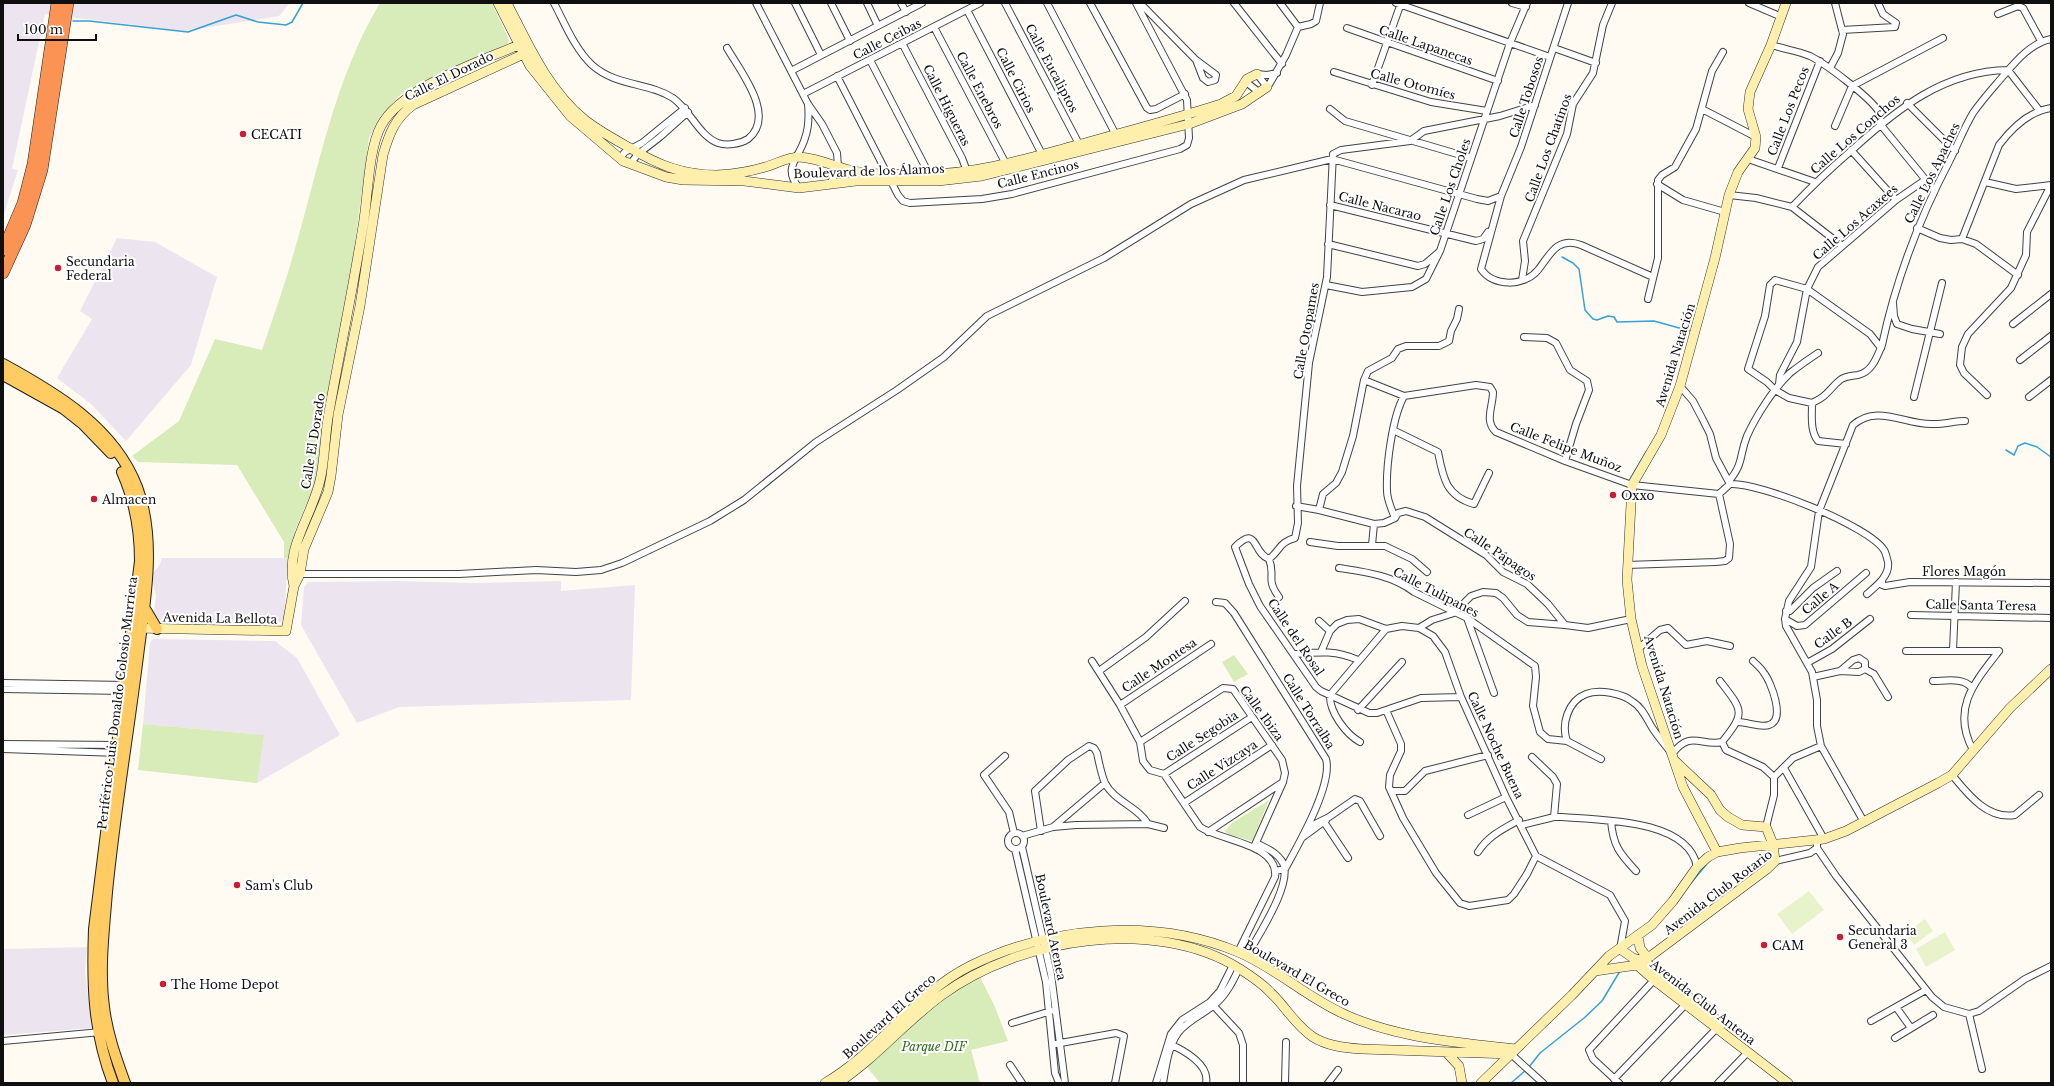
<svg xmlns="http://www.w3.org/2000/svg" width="2054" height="1086" font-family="'Libre Baskerville',serif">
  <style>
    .industrial { fill: #ece4ee }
    .green { fill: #d7ecb9 }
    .pitch { fill: #e8f3cb }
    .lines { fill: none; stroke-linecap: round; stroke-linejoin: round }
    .stream { stroke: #37a1d4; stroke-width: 1.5 }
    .street-casing { stroke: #424242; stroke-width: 8 }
    .secondary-casing { stroke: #313131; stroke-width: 10 }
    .primary-casing { stroke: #202020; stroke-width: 12 }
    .highway-casing { stroke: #202020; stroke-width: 12 }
    .street { stroke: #fff; stroke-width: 6 }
    .secondary { stroke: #ffefad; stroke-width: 9 }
    .primary { stroke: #fecc63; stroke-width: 10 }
    .highway { stroke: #fa9354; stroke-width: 11 }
    .poi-dot { fill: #c72035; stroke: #fff; stroke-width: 1.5 }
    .labels { text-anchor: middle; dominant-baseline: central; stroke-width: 4; stroke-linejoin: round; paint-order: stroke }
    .street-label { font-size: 12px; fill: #0f0f0f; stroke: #fff }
    .poi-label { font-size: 12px; fill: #0f0f0f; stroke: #fff; text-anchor: start }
    .park-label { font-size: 12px; font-style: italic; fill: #326b1c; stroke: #fff }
  </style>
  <rect width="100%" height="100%" fill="#fffbf2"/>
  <path class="industrial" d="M3,3H290L279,16L184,31L45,14L12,169L18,170L3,217Z
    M117,238L155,242L217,277L191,365L126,441L91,404L57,378L92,319L80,311Z
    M162,558H288L284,619L280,622L153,620L156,596L151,575L159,566Z
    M399,581L471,583L561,581V591L635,585L631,700L399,707L357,723L301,625L304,587L308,582Z
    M154,639L275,641L297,658L340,735L257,783L263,735L143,724L150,642Z
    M87,947L85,972L92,1028L3,1035V949Z"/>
  <path class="green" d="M380,3H492L509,40L507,46L401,94L380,117L369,138L349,287L331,374L315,484L296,528L288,558H284V542L237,465L138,462L132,456L179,421L215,339L262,350C273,317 285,285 294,252C319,168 334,79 380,3Z
    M1234,655L1248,674L1234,682L1222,662Z
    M143,724L264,735L257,783L138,770Z
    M1269,800L1252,841L1229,835L1225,831L1232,823Z
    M977,971L995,1007L1008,1041L971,1050L980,1083H880L862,1061Z"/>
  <path class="pitch" d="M1809,891L1824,910L1792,934L1777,914Z
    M1925,919L1933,931L1914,945L1906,933Z
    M1945,932L1955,950L1926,967L1916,949Z"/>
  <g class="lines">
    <path class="stream" d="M73,21H89L188,32L236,15L258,22L286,25L292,22L303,3
      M1562,257L1573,263L1579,269L1585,310L1593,319L1597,320L1608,316L1614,317L1617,322L1654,321L1690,331
      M2006,450L2014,455L2018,446L2025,443L2037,447L2051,457
      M1629,481L1646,452
      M1691,883L1706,865
      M1529,1067L1540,1053L1584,1018L1602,1001L1620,971
      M1511,1083L1526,1070"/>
    <g class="street-casing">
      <path id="street" d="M554,3C565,24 575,49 592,65C617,87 648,82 673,98C690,110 699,136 718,143C727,146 740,144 748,139C777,116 740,71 727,48
        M756,3L808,104L822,124L837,153L838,166L830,185
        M795,3L821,55
        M831,3L850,41
        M867,3L878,26
        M901,3L906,12
        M1005,3L1079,144
        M1047,3L1117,137
        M1090,3L1147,108L1150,110L1156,109L1185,94
        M1140,3L1196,60L1216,75L1215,80L1208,82L1203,78L1196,60
        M1234,3L1282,64
        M1280,3L1298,27
        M1396,3L1550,57
        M1512,3L1526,7
        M1568,3L1521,147L1501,196L1481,269C1493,287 1524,287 1538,270C1550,255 1557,236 1581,245L1653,277
        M1749,3L1782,17
        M967,10L1044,158
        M1998,14L2018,6L2023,8L2041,41
        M934,27L1006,164
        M1347,28L1498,81
        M1842,30L1895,27L1896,23L1883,14L1878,3
        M902,43L962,158L968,174
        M1771,45C1784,49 1798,51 1810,56C1826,64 1871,98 1879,112C1881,116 1880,120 1880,124L1934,190
        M1554,48L1596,63
        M870,60L929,174
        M1830,68L1838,53L1843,34L1835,3
        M791,71L922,3
        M1334,72L1431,102L1487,111
        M1257,74L1267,87L1270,83L1286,55L1298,27L1311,24L1316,21L1320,3
        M1257,74L1267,75L1277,73
        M837,76L898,195L903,201L910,203L982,199L1012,194L1180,149L1187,145L1189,138L1187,100L1136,3
        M1246,82L1260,93
        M1372,85L1401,3
        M803,94L980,3
        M1907,103L1955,151
        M1330,109L1345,121L1471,158
        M1702,109L1756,137
        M1835,126L1852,86L1943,38
        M1851,150L1896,200
        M620,158L625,152L642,143L685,108
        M1748,159L1815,182
        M630,164L638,154L660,137L688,112
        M1778,168L1820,61
        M1985,182L2016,189L2051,185
        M1657,184L1683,200L1725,212
        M799,188C782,167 799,159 805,138C809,127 809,115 808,104
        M1729,195L1756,198L1792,207L1841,245
        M1330,205L1476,241L1483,239L1488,232
        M1792,207C1811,187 1831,168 1852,150C1897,109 1944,71 2008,70L2039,110
        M1917,228L1940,238L1951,240L1962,239L1976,244L2018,275
        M1962,239L1999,145C2012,128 2030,111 2051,108
        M1328,244L1418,266L1425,264L1439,252
        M1522,280L1525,261L1523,241L1567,134L1573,104L1593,73L1603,25L1612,3
        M1326,285L1362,292L1412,287L1426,279L1440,251L1510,43L1527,3
        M1648,299L1658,258V180L1662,175L1675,167L1696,129L1712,71L1723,52
        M1893,303L1894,316L1897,324L1912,329L1940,334
        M2013,324L2051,294
        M1524,337L1547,338L1556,343L1570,370L1587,381L1589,390L1576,424L1565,461
        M1881,348L1870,334L1807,289L1775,280L1770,285L1765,316L1748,369L1767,382L1775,390L1789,398L1812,403C1828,396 1828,390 1840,380C1845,376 1852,376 1858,375C1872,372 1877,357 1882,345C1896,279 1919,219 1950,160C1958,144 1964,128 1973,113C1982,100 1993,88 2004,75C2016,61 2031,43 2051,39
        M2020,360L2051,336
        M1364,380L1404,396
        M1779,384L1780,375L1797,342L1807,289L1818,267L1896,200L1925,180
        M1680,386L1693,401L1702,418L1710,434L1716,458L1730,484C1759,482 1869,526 1884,550C1886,553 1887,559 1888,562C1890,576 1876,586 1867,594
        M1987,395L1964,373L1960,365L1962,347L1968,334L2011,288L2026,255L2027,232L2051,185
        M1914,397L1942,283
        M2029,397L2051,380
        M1812,403C1812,416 1810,431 1818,441L1846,444
        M1393,430L1438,452C1443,478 1446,496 1474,504L1489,473
        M1729,481C1744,463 1739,456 1747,436C1756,416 1774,388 1790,373C1799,366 1809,359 1818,353
        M1296,506L1319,510L1374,524L1384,523L1395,518L1398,513L1406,511L1425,517L1486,555L1503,572L1527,584L1548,604L1565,625L1588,628L1631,619
        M1319,510L1323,494L1336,483L1342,472L1353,436L1364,380L1368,371L1392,358L1398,349L1406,346H1439L1449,341L1451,331L1457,319L1459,309
        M1395,518C1392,510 1387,500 1387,491C1386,466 1392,418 1404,396L1476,385L1490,387L1493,392C1493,407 1484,421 1496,432L1565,461L1632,485L1719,494
        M1310,542L1338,546H1385L1412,559L1427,572
        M1372,545L1374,524
        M1269,559C1280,551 1279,542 1295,538L1298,523L1297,486L1309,363L1327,277L1333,154L1341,150L1410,141L1424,131L1500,116L1535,105
        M1627,565L1716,562L1725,561L1729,558L1730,544L1719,494L1730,484
        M1339,568C1365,572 1392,575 1414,592L1467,618L1535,666L1536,677L1533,706L1540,732L1548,739L1567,741
        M297,574H459L536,570L576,572L601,570L622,563L710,521L744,500L816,442L897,390L944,357L987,316L1104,258L1191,204L1244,180L1332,159L1477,199L1488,201L1501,196
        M1882,580V585L1885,586L1910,582L2051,583
        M1279,597C1265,578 1276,577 1269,559C1252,553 1258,524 1235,547L1249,584L1260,606L1316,687L1321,691L1369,713H1377L1421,698L1461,697
        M1216,602L1225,603L1234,613L1326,759C1333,785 1298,845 1285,869L1275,871
        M1786,611H1790L1813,588L1837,571
        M1911,615L2051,618
        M1467,618L1494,693
        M1785,619L1797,626L1805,625L1866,573
        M1319,621L1330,631
        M1419,628L1432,620L1454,613L1471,596L1483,592L1496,593L1503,598L1517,615L1528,622L1565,625
        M1638,649L1660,630L1668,628L1686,645L1707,641L1730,646
        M1953,650L1956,582
        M1906,651H1999
        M1321,652L1330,631L1337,624L1347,620L1359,619L1386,629L1402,626L1419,628L1433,636L1445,652L1461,697L1506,797L1536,856L1610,895L1625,921L1620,949
        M1295,654C1319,652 1335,650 1358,660
        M1092,661L1120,705L1140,742L1143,761L1150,770L1164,774L1200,827C1221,841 1279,844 1275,877L1238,952
        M1807,663L1832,649L1870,619
        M1865,669L1874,674L1888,697
        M1099,671L1146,637L1185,601
        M1813,677L1840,671L1859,672L1865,669V662L1859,658L1853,660L1840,671
        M1933,681C1946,681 1963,677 1972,688
        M3,683L127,685
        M3,689L125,691
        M1120,705L1211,644
        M1358,710L1402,662
        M1386,710L1401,744V751L1390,775L1389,787L1403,818L1436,873L1460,903L1469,906L1508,900L1514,894L1527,874L1536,856
        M1738,722C1747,722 1761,728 1769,725C1786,720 1771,682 1764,673C1761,668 1757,665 1753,661
        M1140,742L1223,688L1233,689L1282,760L1285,773L1283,782L1254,847
        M1360,742C1346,734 1329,712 1330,695L1386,629
        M1722,742L1726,750L1763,767L1774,777
        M3,744L119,745
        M3,749L119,753
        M1973,750C1951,709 1974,683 1999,651
        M1005,756L984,775L1009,812L1014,833
        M1532,757L1553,777L1557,784L1554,817
        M1601,759L1567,741C1561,724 1568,701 1586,694C1599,689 1622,693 1633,702C1643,708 1647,720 1653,729C1659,738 1666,746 1672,754C1691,729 1701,747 1722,742C1746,712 1743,711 1720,681
        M1784,768L1824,839
        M1164,774L1252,717
        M1952,775C1967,793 1987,820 2015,815L2039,795
        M1393,791H1405L1425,771L1488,755
        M1184,803L1272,745
        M1468,815L1506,797
        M1611,821C1613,845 1619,853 1636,871
        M1324,822L1348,858
        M1864,822L1821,746L1817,726V700L1812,672L1786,626L1785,619L1789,601L1811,567L1819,511L1853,425C1878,403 1906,426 1934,424C1945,424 1955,421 1965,421
        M1522,825L1554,817H1562C1600,820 1689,819 1697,867
        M1053,827L1105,783
        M1766,827L1774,795V777L1793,758L1821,746
        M1307,828L1329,817L1355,799L1360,801L1380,836
        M1041,831L1035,791L1068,760L1089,746L1094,748L1097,753C1099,762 1101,774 1105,783C1114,801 1138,807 1148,824
        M1208,832L1283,782
        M1008 841a8 8 0 1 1 16 0a8 8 0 1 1-16 0Z
        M1022,836L1053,827L1076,825L1148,824L1164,828
        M1303,837L1326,820
        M1817,840V848L1836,876L1932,997L1944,1007L1969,1014L1979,1011L2025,979L2051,966
        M1022,847L1051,974L1065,1083
        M1015,849L1046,982L1055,1073L1059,1083
        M1478,852C1488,836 1503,829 1519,820
        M1775,861L1810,853L1817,848
        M1247,956C1257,937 1293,884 1283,863C1277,852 1266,848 1256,843
        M1212,1004L1239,1033L1243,1045V1083
        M1896,1007L1911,1028
        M1969,1014L1982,1069
        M1871,1021L1926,990
        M1012,1023L1051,1011
        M1895,1038L1933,1015
        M3,1041L101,1032
        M1055,1044L1116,1033L1124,1036L1115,1083
        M1169,1044C1184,1050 1210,1065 1206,1083
        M1511,1054L1543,1083
        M1010,1065L1022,1083
        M1614,1079L1686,1004
        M1156,1083L1171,1034L1182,1020L1210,1002L1220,991L1233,965
        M1163,1083C1166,1066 1168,1047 1178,1033C1187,1021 1202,1015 1213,1006C1225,997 1233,982 1239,968
        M1285,1083L1286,1042
        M1328,1083L1338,1070
        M1619,1083L1593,1059L1589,1050L1654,980
        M1664,1083L1717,1028
        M1718,1083L1748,1052"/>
    </g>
    <g class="secondary-casing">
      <path id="secondary" d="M498,3L530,66L570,116L623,161L666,177L683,180L744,181L799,188L856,181H938L982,176L1189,124L1242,104L1267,87
        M507,3C528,44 548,90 585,120C599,131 614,139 630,148C658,165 683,175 717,175C733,174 749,172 765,167C776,164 788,157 799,157C818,158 833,166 850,170C874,176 902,174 927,174C978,174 1028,158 1077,145C1125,132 1174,119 1221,104L1236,96L1247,79L1257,74
        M294,586C284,547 314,514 321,476C325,455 325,433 329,412C340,350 353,289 363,226C368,198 368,150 381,126C402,86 483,61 523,43
        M135,628L286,631L294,586L300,574L304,549L328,492L331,476L338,415L360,306L383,155C389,134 395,118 413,105L528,52
        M1717,852L1683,787L1642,666L1631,619L1627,580L1632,485L1661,435L1680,386L1715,258L1729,195L1738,172L1755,148L1756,137L1748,109L1750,92L1771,45L1786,3
        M1638,935L1640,948L1646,956H1651
        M1620,949L1633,958L1644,961L1722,1024
        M1633,958L1637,965L1644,961L1767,869L1775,861L1773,844L1766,827L1742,825L1728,817L1720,810L1711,795L1675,761
        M1595,971L1637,965L1654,980L1788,1083
        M1447,1053L1459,1066L1462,1083
        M825,1083C879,1052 914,994 970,966C1050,926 1155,917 1238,952C1276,968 1306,997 1344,1014C1398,1039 1458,1042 1516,1049
        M838,1083C876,1058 905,1022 942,995C1019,938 1156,916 1240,969C1251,976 1262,983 1271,993C1286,1007 1295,1025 1313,1037C1327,1046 1345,1048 1362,1049L1511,1054
        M1481,1083L1572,995L1609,956L1652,925L1673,901L1697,867L1708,857L1717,852L1740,848L1824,839L1846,831L1938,783L1952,775L2010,708L2051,669"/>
    </g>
    <g class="primary-casing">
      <path id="primary" d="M3,364C56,393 114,427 137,487C156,537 146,596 139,648C129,730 115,810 107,892C104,930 99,969 104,1007C107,1033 116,1058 125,1083
        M3,375L64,409L83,424L111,453
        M144,607L157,629
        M113,1083C93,1031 92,984 94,929L140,561C140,529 135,501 122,472"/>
    </g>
    <g class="highway-casing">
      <path id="highway" d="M3,250L23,203L33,164L57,3
        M3,273L25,225L42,170L68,3"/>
    </g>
    <use href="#street" class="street"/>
    <use href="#secondary" class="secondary"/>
    <use href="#primary" class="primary"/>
    <use href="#highway" class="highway"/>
  </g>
  <g class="poi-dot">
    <circle cx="243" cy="134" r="4"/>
    <circle cx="58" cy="268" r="4"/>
    <circle cx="1613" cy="495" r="4"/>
    <circle cx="94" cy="499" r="4"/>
    <circle cx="237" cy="885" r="4"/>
    <circle cx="1840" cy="937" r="4"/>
    <circle cx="1764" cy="945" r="4"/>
    <circle cx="163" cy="984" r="4"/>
  </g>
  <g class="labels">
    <g class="street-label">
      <text transform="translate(887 39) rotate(-27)">Calle Ceibas</text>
      <text transform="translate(1426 45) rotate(19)">Calle Lapanecas</text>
      <text transform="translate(1052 68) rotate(62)">Calle Eucaliptos</text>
      <text transform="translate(449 76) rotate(-26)">Calle El Dorado</text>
      <text transform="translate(1016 80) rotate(63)">Calle Cirios</text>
      <text transform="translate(1413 84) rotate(15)">Calle Otomíes</text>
      <text transform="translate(980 90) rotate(62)">Calle Enebros</text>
      <text transform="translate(1526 97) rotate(-72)">Calle Tobosos</text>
      <text transform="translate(947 105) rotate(63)">Calle Higueras</text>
      <text transform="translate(1788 111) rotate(-69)">Calle Los Pecos</text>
      <text transform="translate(1855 134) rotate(-41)">Calle Los Conchos</text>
      <text transform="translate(1548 148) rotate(-70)">Calle Los Chatinos</text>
      <text transform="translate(869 171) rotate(-2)">Boulevard de los Álamos</text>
      <text transform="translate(1932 173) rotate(-64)">Calle Los Apaches</text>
      <text transform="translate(1038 174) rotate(-14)">Calle Encinos</text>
      <text transform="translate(1450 187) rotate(-71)">Calle Los Choles</text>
      <text transform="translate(1380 206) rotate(14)">Calle Nacarao</text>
      <text transform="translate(1855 222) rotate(-41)">Calle Los Acaxees</text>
      <text transform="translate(1306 331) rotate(-80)">Calle Otopames</text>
      <text transform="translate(1675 355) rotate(-73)">Avenida Natación</text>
      <text transform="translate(313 441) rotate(-81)">Calle El Dorado</text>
      <text transform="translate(1566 447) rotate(21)">Calle Felipe Muñoz</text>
      <text transform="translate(1500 554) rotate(34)">Calle Pápagos</text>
      <text x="1964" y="571">Flores Magón</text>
      <text transform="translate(1436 592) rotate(27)">Calle Tulipanes</text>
      <text transform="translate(1820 598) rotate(-40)">Calle A</text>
      <text transform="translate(1981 605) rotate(1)">Calle Santa Teresa</text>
      <text transform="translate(220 618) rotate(1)">Avenida La Bellota</text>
      <text transform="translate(1833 633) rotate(-36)">Calle B</text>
      <text transform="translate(1296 637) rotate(56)">Calle del Rosal</text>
      <text transform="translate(1159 665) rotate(-34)">Calle Montesa</text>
      <text transform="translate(1664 687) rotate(73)">Avenida Natación</text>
      <text transform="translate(117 703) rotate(-83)">Periférico Luis Donaldo Colosio Murrieta</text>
      <text transform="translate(1309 711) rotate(58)">Calle Torralba</text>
      <text transform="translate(1262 713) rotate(54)">Calle Ibiza</text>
      <text transform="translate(1202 736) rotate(-33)">Calle Segobia</text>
      <text transform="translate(1496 745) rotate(65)">Calle Noche Buena</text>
      <text transform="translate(1222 765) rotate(-33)">Calle Vizcaya</text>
      <text transform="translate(1718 892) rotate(-37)">Avenida Club Rotario</text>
      <text transform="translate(1051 927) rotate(78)">Boulevard Atenea</text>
      <text transform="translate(1297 973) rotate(30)">Boulevard El Greco</text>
      <text transform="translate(1703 1002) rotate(38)">Avenida Club Antena</text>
      <text transform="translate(889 1016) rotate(-42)">Boulevard El Greco</text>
    </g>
    <g class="poi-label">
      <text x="251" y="134">CECATI</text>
      <text x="66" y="261">Secundaria<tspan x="66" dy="14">Federal</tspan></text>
      <text x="1621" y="495">Oxxo</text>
      <text x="102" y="499">Almacen</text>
      <text x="245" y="885">Sam's Club</text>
      <text x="1848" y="930">Secundaria<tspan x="1848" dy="14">General 3</tspan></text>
      <text x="1772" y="945">CAM</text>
      <text x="171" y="984">The Home Depot</text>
    </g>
    <g class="park-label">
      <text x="934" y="1046">Parque DIF</text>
    </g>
  </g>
  <rect width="2054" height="1086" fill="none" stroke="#0f0f0f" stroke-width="8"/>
  <path d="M18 34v6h78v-6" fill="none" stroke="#0f0f0f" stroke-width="2"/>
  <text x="24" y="34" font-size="12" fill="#0f0f0f" stroke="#ffffff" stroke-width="3" paint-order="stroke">100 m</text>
</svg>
